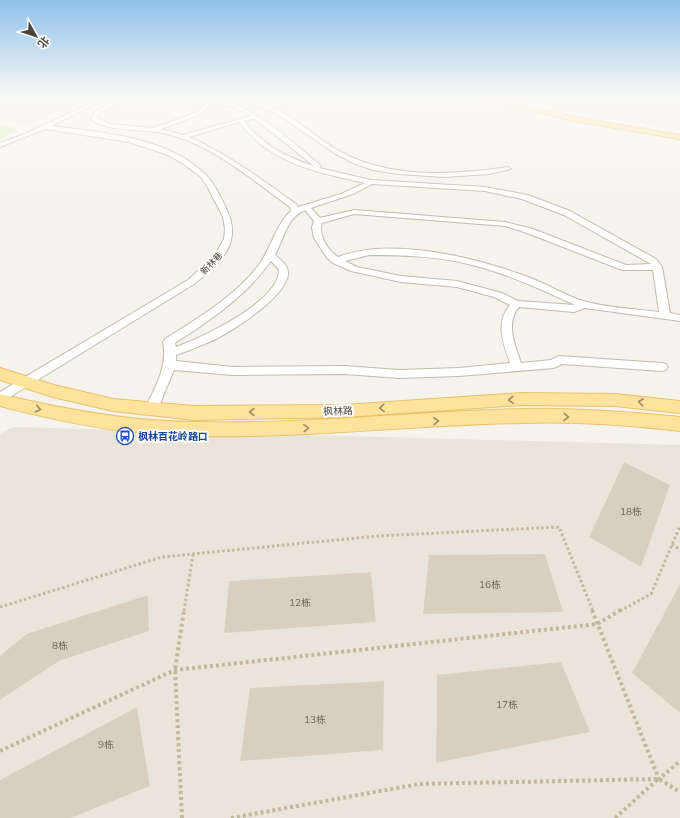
<svg xmlns="http://www.w3.org/2000/svg" width="680" height="818" font-family="Mulish,'Noto Sans SC',sans-serif">
  <style>
    .residential { fill: #eae5da; fill-rule: evenodd }
    .education { fill: #efe8d6 }
    .green { fill: #d2eab5 }
    .building { fill: #d8cfc1 }
    .lines { fill: none; stroke-linecap: round; stroke-linejoin: round }
    .minor-casing { stroke: #c2bbae; stroke-width: 2 }
    .major-casing { stroke: #e6c16a; stroke-width: 2 }
    .path-far1 { stroke: #c4b79f; stroke-width: 3; stroke-dasharray: 2.5 2.5; stroke-linecap: butt }
    .path { stroke: #c4b79f; stroke-width: 4; stroke-dasharray: 3 3; stroke-linecap: butt }
    .minor { fill: #fff; fill-rule: evenodd }
    .major { fill: #ffe39c; fill-rule: evenodd }
    .oneway { stroke: #9c8c66 }
    .labels { text-anchor: middle; dominant-baseline: central; stroke-width: 4; stroke-linejoin: round; paint-order: stroke }
    .far-street-label { font-size: 9px; fill: #4b4439; stroke: #fff }
    .street-label { font-size: 10px; fill: #4b4439; stroke: #fff }
    .transit-label { font-size: 10px; font-weight: bold; fill: #164399; stroke: #fff; text-anchor: start }
    .near-number-label { font-size: 10px; fill: #6e675b }
  </style>
  <rect width="100%" height="100%" fill="#f6f3ec"/>
  <path class="residential" d="M0,98H88L26,125L0,120Z
    M13,427L680,445V584L632,673L680,713V818H71L150,786L137,707L0,780V700L59,661L149,631L148,595L26,634L0,656V434ZM624,462L670,485L641,567L589,537ZM371,572L376,622L224,632L229,581ZM437,676L589,732L436,763ZM384,681L383,750L240,760L251,688Z"/>
  <path class="education" d="M511,98H680V129L608,118Z"/>
  <path class="green" d="M0,125L16,129L17,130L0,139Z"/>
  <path class="building" d="M624,462L670,485L641,567L589,537Z
    M545,554L563,612L423,614L429,555Z
    M371,572L376,622L224,633L229,581Z
    M680,584V713L632,673Z
    M148,595L149,631L59,661L0,700V656L26,634Z
    M561,662L590,732L436,763L437,675Z
    M384,681L383,750L240,761L250,688Z
    M137,707L150,786L71,818H0V780Z"/>
  <g class="lines">
    <g class="minor-casing">
      <path id="minor" d="M102,98H108L51,126C102,133 167,136 206,175C214,183 220,195 225,206C244,242 222,262 194,284L0,403V392L188,280L214,256L224,239L225,229L223,217L207,186L201,177L185,165L168,155L129,142L45,129L0,147V143L25,134Z
        M124,98H131L101,112L98,115L97,118L111,124L153,128L195,113L208,102L203,101V99C246,96 289,140 320,165L321,166L319,168L371,180L485,187L528,195L570,211L656,259L662,267L670,313L680,315V321L585,308L574,312L519,307C505,324 515,345 521,363L551,360L559,356L662,363L666,364L668,367L666,370L662,371L562,364L554,368L459,376L400,378L344,374L233,375L174,370L156,413L151,415L146,413L144,410C155,388 168,367 163,342L165,339C198,318 234,297 258,266C271,249 276,224 291,211L290,207C251,179 209,142 162,133C143,129 105,132 91,119C94,107 114,103 124,98ZM213,103L234,107L251,116L183,135L161,129L199,115ZM255,119L314,166C286,157 263,145 244,121ZM239,122C271,164 316,172 365,183L341,194L298,207L296,204C262,180 228,154 189,137ZM372,184L485,191L522,199L564,215L651,264L626,265L533,229L505,222L354,210L320,218L311,208L353,194ZM305,210L314,221L312,227L314,238L327,258L333,263L351,271L401,282L457,287L494,297L510,305C495,323 503,343 510,363L459,368L400,370L344,366L233,367L176,361V355C190,350 203,345 216,339C235,329 286,297 288,274C289,266 281,260 275,255C284,239 286,218 305,210ZM354,214L505,226L527,233L622,270H653L659,312C636,309 610,308 587,302C567,297 548,284 528,277C477,258 391,236 338,257C328,251 318,235 322,223ZM369,255C403,255 439,256 472,265C508,274 542,290 575,305L518,301L502,293L457,281L401,276L357,267L345,261ZM271,261L279,270C279,302 201,338 176,347L175,343C211,320 246,296 271,261Z
        M238,98C278,98 308,134 341,152C391,179 454,175 508,167L511,169L489,174L444,177L398,174L373,170L353,163L336,154L277,114Z"/>
    </g>
    <g class="major-casing">
      <path id="major" d="M481,98H493L574,117L680,135V139L574,121Z
        M0,368L54,385L113,399L194,406L344,405L522,393L615,394L680,401V413L615,406L522,405L344,417L194,420L113,411L53,397L0,380Z
        M0,394C54,407 110,418 166,421C285,427 403,412 522,409C575,408 628,412 680,417V431C628,425 575,421 522,423C403,425 285,441 166,435C109,432 54,420 0,406Z"/>
    </g>
    <path class="path-far1" d="M672,544L680,550
      M0,607L162,557L377,536L559,527L593,611
      M184,611L193,554
      M620,611L651,594L680,526"/>
    <path class="path" d="M592,610L659,779L680,761
      M0,751L175,670L597,624L621,610
      M182,818L175,670L184,610
      M231,818L419,784L659,779L680,792
      M615,818L658,779"/>
    <use href="#minor" class="minor"/>
    <use href="#major" class="major"/>
  </g>
  <defs><path id="oneway-chevron" d="M-2-3.5L2.5 0L-2 3.5" fill="none" stroke-width="1.6" stroke-linecap="round" stroke-linejoin="round"/></defs>
  <g class="oneway">
    <use href="#oneway-chevron" transform="translate(511 400) rotate(176)"/>
    <use href="#oneway-chevron" transform="translate(641 402) rotate(-174)"/>
    <use href="#oneway-chevron" transform="translate(382 408) rotate(176)"/>
    <use href="#oneway-chevron" transform="translate(38 409) rotate(12)"/>
    <use href="#oneway-chevron" transform="translate(252 412) rotate(180)"/>
    <use href="#oneway-chevron" transform="translate(566 417) rotate(1)"/>
    <use href="#oneway-chevron" transform="translate(436 421) rotate(-3)"/>
    <use href="#oneway-chevron" transform="translate(306 428) rotate(-3)"/>
  </g>
  <linearGradient id="sky" x2="0" y2="1"><stop stop-color="#8fc1ec"/><stop offset="0.46" stop-color="#fbfaf6"/><stop offset="1" stop-color="#fbfaf6" stop-opacity="0"/></linearGradient>
  <rect width="680" height="213" fill="url(#sky)"/>
  <defs>
    <g id="bus-ring" transform="scale(0.9)"><circle r="9.5" fill="#fff" stroke="#1a4fb4" stroke-width="1.5"/><path d="M-5-6H5V4H4V6H2V4H-2V6H-4V4H-5ZM-3.5-4V0h7V-4ZM-3.5 1.2v1.5H-2V1.2ZM2 1.2v1.5H3.5V1.2Z" fill="#1a4fb4"/></g>
  </defs>
  <g fill-rule="evenodd">
    <use href="#bus-ring" x="125" y="436"/>
  </g>
  <g class="labels">
    <g class="far-street-label">
      <text transform="translate(211 263) rotate(-46)">新林巷</text>
    </g>
    <g class="street-label">
      <text transform="translate(338 411) rotate(-2)">枫林路</text>
    </g>
    <g class="transit-label">
      <text x="138" y="436">枫林百花岭路口</text>
    </g>
    <g class="near-number-label">
      <text x="631" y="511">18栋</text>
      <text x="490" y="584">16栋</text>
      <text x="300" y="602">12栋</text>
      <text x="60" y="645">8栋</text>
      <text x="507" y="704">17栋</text>
      <text x="315" y="719">13栋</text>
      <text x="106" y="744">9栋</text>
    </g>
  </g>
  <g transform="translate(36 36) rotate(129)" stroke="#ffffff" stroke-width="3" paint-order="stroke">
  <path d="M0-3L7 15L0 10L-7 15Z" fill="#4b4439"/>
  <text y="-6" font-size="11" font-weight="bold" text-anchor="middle" fill="#4b4439">北</text>
  </g>
</svg>
